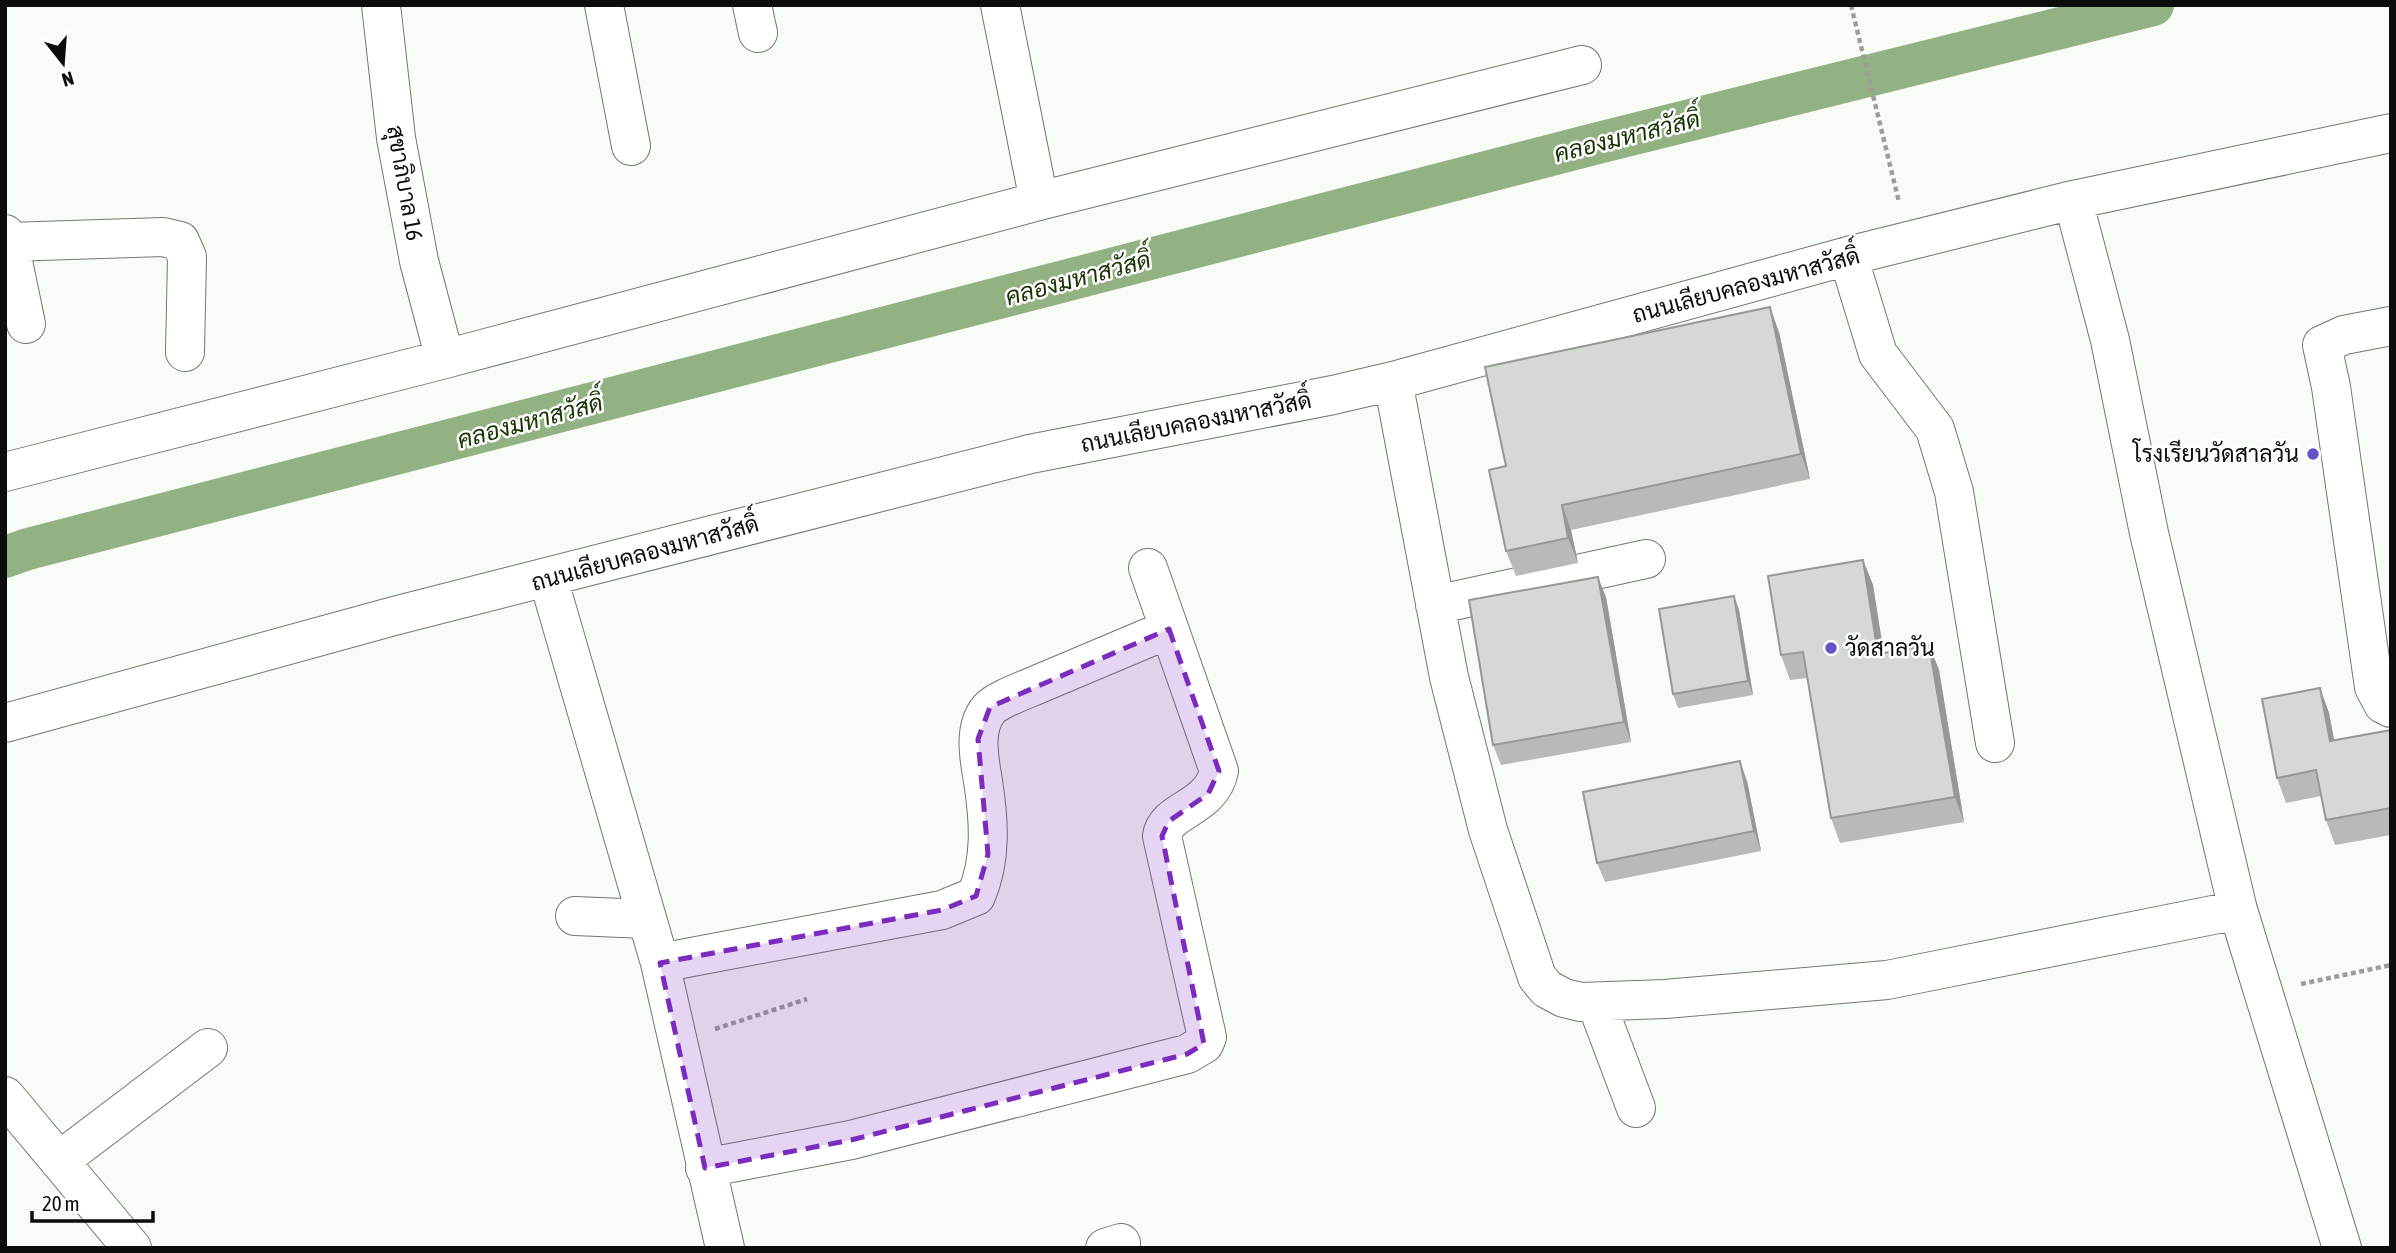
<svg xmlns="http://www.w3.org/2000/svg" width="2396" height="1253" font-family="'Asap Condensed',Sarabun,sans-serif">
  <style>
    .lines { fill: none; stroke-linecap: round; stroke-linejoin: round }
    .canal { stroke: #93b283; stroke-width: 42 }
    .minor-casing { stroke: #737671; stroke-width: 40 }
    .path { stroke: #9c9e9a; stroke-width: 4.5; stroke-dasharray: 5 3.5; stroke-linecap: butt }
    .minor { stroke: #fff; stroke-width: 38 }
    .wall { fill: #b7bbb5 }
    .shaded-wall { fill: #959894 }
    .building { fill: #d5d9d3; stroke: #959894; stroke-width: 2 }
    .marked { fill: #7b2cbf; fill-opacity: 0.2; stroke: #7b2cbf; stroke-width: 5; stroke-dasharray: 14 9; stroke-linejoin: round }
    .poi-dot { fill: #6552cb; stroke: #fff; stroke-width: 2.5 }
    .labels { text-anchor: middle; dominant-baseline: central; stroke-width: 5; stroke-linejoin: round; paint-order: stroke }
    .street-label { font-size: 23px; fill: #0c0d0b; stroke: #fff }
    .poi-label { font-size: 23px; fill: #0c0d0b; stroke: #fff; text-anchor: end }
    .water-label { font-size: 24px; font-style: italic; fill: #173402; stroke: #fff }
  </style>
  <rect width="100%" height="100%" fill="#f8fcf6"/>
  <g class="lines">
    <path class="canal" d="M5,557L28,549L1602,142L2153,5"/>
    <g class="minor-casing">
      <path id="minor" d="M381,5L396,138L419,261L445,359
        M604,5L631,146
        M752,5L758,33
        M1000,5L1039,201
        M2073,200L2110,340L2149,533L2238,910L2342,1248
        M5,234L9,242L163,237L180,241L187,257L185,352
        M9,242L26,324
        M1848,256L1878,354L1935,429L1954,492L1995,743
        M2391,326L2344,335L2322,345L2331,387L2374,687L2383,704L2391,708
        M1393,381L1449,677L1488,830L1537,977L1547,989L1564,998L1581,1002L1665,999L1887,980L2238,910
        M5,472L445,359L1039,201L1582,65
        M548,578L660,963L725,1248
        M1435,605L1646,559
        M5,723L394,616L1030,454L1333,395L1393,381L1848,256L2073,200L2391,133
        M575,916L646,919
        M660,963L942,910L976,896C992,859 989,820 983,781C979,758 973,728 989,709C998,699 1028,689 1041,683C1084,665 1126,647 1169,629
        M1596,1002L1636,1108
        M5,1096L132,1248
        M59,1161L208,1048
        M705,1168L851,1140L1187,1054L1204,1044L1207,1037L1162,836C1166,809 1211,809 1219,771L1148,568
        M1105,1248L1121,1243"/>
    </g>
    <path class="path" d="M1851,5L1899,202
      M2301,984L2391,965
      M715,1029L807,999"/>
    <use href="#minor" class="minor"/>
  </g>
  <path class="wall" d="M1779,332L1810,479L1571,530L1578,563L1516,576L1506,551V466Z
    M1863,560L1873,585L1883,653L1929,645L1939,670L1964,822L1840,843L1831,818L1807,678L1790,680L1781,655Z
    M1734,596L1739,610L1753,695L1678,708L1673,694Z
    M1606,597L1631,742L1501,765L1493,745Z
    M2320,688L2329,713L2334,740L2391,730V835L2335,845L2326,820L2321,796L2286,803L2277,778Z
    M1747,781L1761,851L1605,882L1597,863Z"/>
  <path class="shaded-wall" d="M1770,307L1779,332L1810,479L1801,454Z
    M1562,505L1571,530L1578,563L1568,538Z
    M1863,560L1873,585L1888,679L1878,654Z
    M1598,577L1606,597L1631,742L1624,722Z
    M1734,596L1739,610L1753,695L1748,681Z
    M1929,645L1939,670L1964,822L1955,797Z
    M2320,688L2329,713L2339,766L2330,741Z
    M1740,761L1747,781L1761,851L1754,831Z"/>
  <path class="building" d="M1770,307L1801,454L1562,505L1568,538L1506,551L1489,470L1506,466L1485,367Z
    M1863,560L1878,654L1929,645L1955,797L1831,818L1803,652L1781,655L1768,576Z
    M1598,577L1624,722L1493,745L1469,600Z
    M1734,596L1748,681L1673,694L1659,609Z
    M2320,688L2330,741L2391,730V808L2326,820L2316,770L2277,778L2262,699Z
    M1740,761L1754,831L1597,863L1583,792Z"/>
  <path class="marked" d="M1169,629L1219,771L1208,794L1169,821L1162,836L1204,1044L1187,1054L851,1140L705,1168L660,963L942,910L976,896L988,854L978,739L990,707Z"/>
  <g class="poi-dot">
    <circle cx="2313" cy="454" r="7"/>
    <circle cx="1831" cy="648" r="7"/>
  </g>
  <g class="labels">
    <g class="street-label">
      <text transform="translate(405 183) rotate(80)">สุขาภิบาล 16</text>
      <text transform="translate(1746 285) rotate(-15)">ถนนเลียบคลองมหาสวัสดิ์</text>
      <text transform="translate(1196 422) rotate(-11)">ถนนเลียบคลองมหาสวัสดิ์</text>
      <text transform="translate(645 553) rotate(-15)">ถนนเลียบคลองมหาสวัสดิ์</text>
    </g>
    <g class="poi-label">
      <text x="2299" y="454">โรงเรียนวัดสาลวัน</text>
      <text x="1845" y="648" text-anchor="start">วัดสาลวัน</text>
    </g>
    <g class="water-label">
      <text transform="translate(1627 136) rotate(-14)">คลองมหาสวัสดิ์</text>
      <text transform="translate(1078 278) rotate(-15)">คลองมหาสวัสดิ์</text>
      <text transform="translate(530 421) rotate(-15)">คลองมหาสวัสดิ์</text>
    </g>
  </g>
  <rect width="2396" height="1253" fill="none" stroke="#0c0d0b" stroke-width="14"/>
  <g transform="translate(63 63) rotate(163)" stroke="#ffffff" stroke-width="5" paint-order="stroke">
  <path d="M0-5L12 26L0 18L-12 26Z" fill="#0c0d0b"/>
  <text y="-10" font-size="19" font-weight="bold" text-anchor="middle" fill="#0c0d0b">N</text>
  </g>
  <path d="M32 1211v10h121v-10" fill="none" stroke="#0c0d0b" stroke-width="3.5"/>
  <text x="42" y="1211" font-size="21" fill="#0c0d0b" stroke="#ffffff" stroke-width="5" paint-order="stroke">20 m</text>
</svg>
